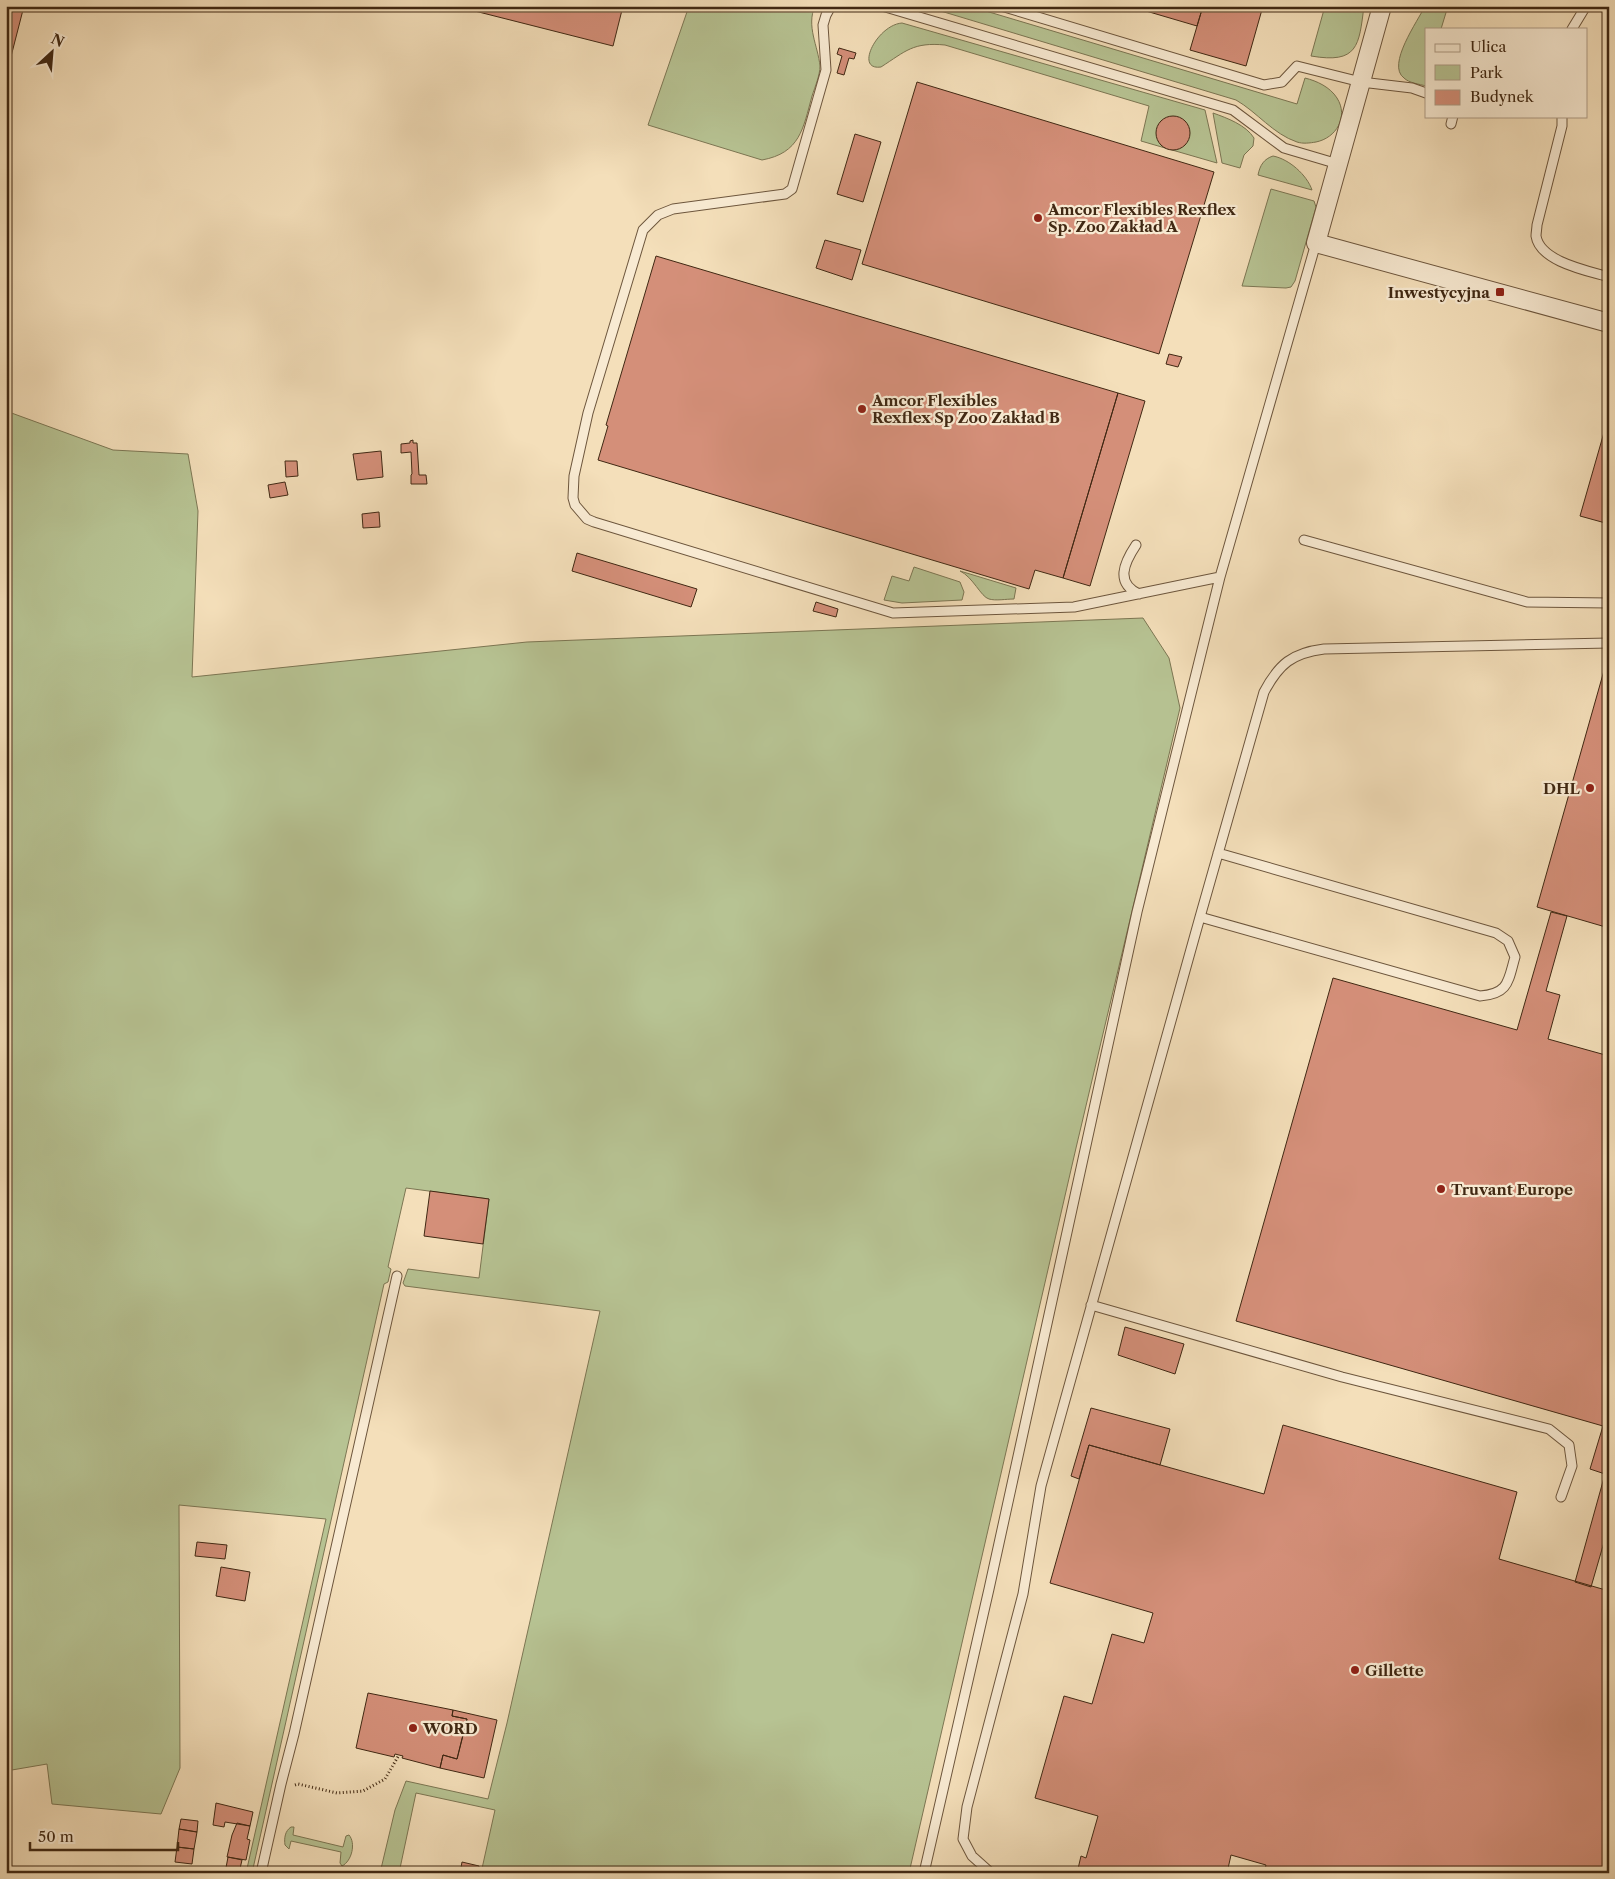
<svg xmlns="http://www.w3.org/2000/svg" width="1615" height="1879" font-family="'Libre Caslon Text',serif">
  <style>
    .green { fill: #b7c393; stroke: #7c7653 }
    .building { fill: #d48f79; stroke: #402813 }
    .lines { fill: none; stroke-linecap: round; stroke-linejoin: round }
    .service-casing { stroke: #6d563d; stroke-width: 11 }
    .minor-casing { stroke: #6d563d; stroke-width: 20 }
    .path { stroke: #402813; stroke-width: 3; stroke-dasharray: 1 2.5; stroke-linecap: butt }
    .service { stroke: #f8ead2; stroke-width: 9 }
    .minor { stroke: #f8ead2; stroke-width: 18 }
    .poi-dot { fill: #8f2418; stroke: #f8ead2; stroke-width: 2 }
    .labels { text-anchor: middle; dominant-baseline: central; stroke-width: 4.5; stroke-linejoin: round; paint-order: stroke }
    .poi-label { font-size: 15px; font-weight: bold; fill: #402813; stroke: #f8ead2; text-anchor: start }
  </style>
  <rect width="100%" height="100%" fill="#f4dfba"/>
  <filter id="stains"><feTurbulence type="fractalNoise" baseFrequency=".004" numOctaves="4"/><feColorMatrix values="0 0 0 0 .2 0 0 0 0 .09 0 0 0 0 .02 0 0 0 .5 -.17"/></filter>
  <radialGradient id="worn" r=".72"><stop offset=".6" stop-color="#630" stop-opacity="0"/><stop offset="1" stop-color="#630" stop-opacity=".3"/></radialGradient>
  <path class="green" d="M689,6H815C806,26 818,46 820,66C820,75 815,87 812,96C803,129 800,153 762,160L648,125Z
    M924,6H969L1297,104L1305,78C1317,81 1330,87 1337,98C1349,117 1336,138 1316,142C1310,143 1303,144 1297,142C1273,134 1257,112 1236,100Z
    M1325,6H1364C1359,46 1358,64 1311,56Z
    M1425,6H1448L1441,29H1426V86C1419,84 1409,83 1404,78C1386,65 1418,21 1425,6Z
    M902,23L1205,110L1217,163L1141,141L1149,106L945,45C913,42 906,51 881,67C854,71 877,25 902,23Z
    M1213,113C1227,118 1246,125 1254,138L1253,146L1244,155L1240,168L1222,163Z
    M1273,156C1289,159 1307,175 1312,190L1258,175C1260,165 1264,159 1273,156Z
    M1271,189L1314,201L1316,207L1295,281L1291,287L1286,288L1242,286Z
    M6,411L113,450L188,454L198,511L192,677L527,642L1143,618L1169,658L1180,708L1076,1148L909,1873H481L495,1810L416,1793L399,1873H380L395,1810L406,1781L488,1799L507,1723L600,1311L405,1286L403,1283L408,1269L479,1278L489,1199L406,1188L388,1267L391,1269L388,1282L384,1284L252,1873H246L326,1519L179,1505L180,1768L161,1814L52,1804L47,1764L6,1771Z
    M914,567L960,582L964,592L962,600L902,603L884,600L892,576L909,581Z
    M960,571L1016,588L1014,599C1006,599 996,601 989,599C981,597 973,577 960,571Z
    M291,1827H294L293,1835L343,1847L346,1836L349,1835C356,1843 352,1861 342,1866L340,1863L341,1852L291,1841L289,1849L285,1845C284,1838 285,1831 291,1827Z"/>
  <path class="building" d="M6,6H24L6,76Z
    M455,6H623L613,46Z
    M1129,6H1203L1197,26Z
    M1203,6H1263L1246,66L1190,50Z
    M839,48L856,53L854,59L849,58L844,75L837,73L842,56L837,54Z
    M917,82L1214,172L1159,354L862,264Z
    M1156 133a17 17 0 1 1 34 0a17 17 0 1 1-34 0Z
    M855,134L881,142L863,202L837,194Z
    M1609,173V190L1604,189Z
    M825,240L861,250L852,280L816,268Z
    M656,256L1118,393L1063,578L1035,570L1029,589L598,460L608,426L606,425Z
    M1169,354L1182,357L1178,367L1166,364Z
    M1118,393L1145,401L1090,586L1063,578Z
    M1609,415V524L1580,516Z
    M413,440V443H417L419,475H426L427,484H411V475L412,474L411,452L401,453V444L410,443V441Z
    M381,451L383,477L357,480L353,454Z
    M285,461H297L298,476L286,477Z
    M285,482L288,495L270,498L268,485Z
    M379,512L380,527L363,528L362,514Z
    M577,553L697,589L691,607L572,571Z
    M816,602L838,609L836,617L813,611Z
    M1605,667L1609,668V928L1537,907Z
    M1551,912L1567,916L1546,991L1560,995L1548,1039L1609,1056V1525L1591,1587L1575,1582L1605,1474L1590,1469L1603,1426L1236,1321L1333,978L1517,1030Z
    M430,1191L489,1199L483,1244L424,1236Z
    M1125,1327L1184,1344L1175,1374L1118,1355Z
    M1091,1408L1170,1429L1160,1465L1089,1445L1079,1479L1071,1476Z
    M1283,1425L1517,1492L1499,1559L1609,1591V1873H1264L1266,1865L1231,1855L1227,1873H1077L1081,1856L1086,1858L1098,1816L1035,1798L1064,1696L1092,1704L1112,1634L1144,1643L1153,1613L1050,1583L1089,1445L1264,1494Z
    M197,1542L227,1545L225,1559L195,1556Z
    M221,1567L250,1572L245,1601L216,1596Z
    M368,1693L453,1710L452,1716L467,1719L457,1759L443,1755L440,1768L402,1758L403,1756L395,1754L394,1757L356,1748Z
    M453,1710L497,1720L484,1778L440,1768L443,1755L457,1759L467,1719L452,1716Z
    M216,1803L253,1812L250,1826L225,1822L224,1827L213,1825Z
    M181,1819L198,1821L197,1832L179,1829Z
    M237,1823L250,1826L247,1839L250,1840L246,1860L227,1857L232,1835Z
    M179,1829L197,1832L194,1849L177,1847Z
    M177,1847L194,1849L192,1864L175,1862Z
    M228,1857L242,1860L239,1873H225Z
    M462,1862L479,1866L478,1873H460Z"/>
  <g class="lines">
    <g class="service-casing">
      <path id="service" d="M831,6L826,15L823,25L826,70L792,189L785,194L673,209L658,215L643,230L588,413L574,476L573,498L575,505L587,519L594,522L893,613L1074,607L1220,577
        M882,6L1233,110L1284,148L1338,164
        M1001,6L1264,85L1282,82L1297,66L1361,82L1412,88L1426,93
        M1572,29L1586,6
        M1562,116V126L1537,225C1537,228 1536,233 1536,236C1540,262 1589,271 1609,277
        M1451,124L1453,116
        M1304,540L1527,602L1609,603
        M1136,545C1124,563 1115,583 1139,594
        M1200,917L1480,996C1509,994 1508,981 1515,957L1508,941L1496,933L1218,853
        M1091,1305L1342,1377L1549,1429L1569,1445L1572,1466L1561,1497
        M261,1873L281,1784L294,1734L397,1276
        M924,1873L989,1589L1137,912L1220,577L1316,243
        M991,1873L972,1856L963,1839L967,1807L1023,1594L1041,1486L1200,917L1264,692C1279,664 1292,653 1324,649L1609,643"/>
    </g>
    <g class="minor-casing">
      <path id="minor" d="M1382,6L1316,243L1609,323"/>
    </g>
    <path class="path" d="M295,1785L298,1784L337,1793L363,1791L385,1779L399,1755"/>
    <use href="#service" class="service"/>
    <use href="#minor" class="minor"/>
  </g>
  <g class="poi-dot">
    <circle cx="1038" cy="218" r="5"/>
    <rect x="1495" y="287" width="10" height="10" rx="2.5"/>
    <circle cx="862" cy="409" r="5"/>
    <circle cx="1590" cy="788" r="5"/>
    <circle cx="1441" cy="1189" r="5"/>
    <circle cx="1355" cy="1670" r="5"/>
    <circle cx="413" cy="1728" r="5"/>
  </g>
  <g class="labels">
    <g class="poi-label">
      <text x="1048" y="209">Amcor Flexibles Rexflex<tspan x="1048" dy="17">Sp. Zoo Zakład A</tspan></text>
      <text x="1490" y="292" text-anchor="end">Inwestycyjna</text>
      <text x="872" y="400">Amcor Flexibles<tspan x="872" dy="17">Rexflex Sp Zoo Zakład B</tspan></text>
      <text x="1580" y="788" text-anchor="end">DHL</text>
      <text x="1451" y="1189">Truvant Europe</text>
      <text x="1365" y="1670">Gillette</text>
      <text x="423" y="1728">WORD</text>
    </g>
  </g>
  <rect width="1615" height="1879" fill="none" stroke="#f4dfba" stroke-width="25"/>
  <rect x="8" y="8" width="1600" height="1864" fill="none" stroke="#402813" stroke-width="2.5"/>
  <rect x="12" y="12" width="1590" height="1854" fill="none" stroke="#402813"/>
  <rect x="1425" y="28" width="162" height="90" fill="#f8ead2" stroke="#ae9c86"/>
  <rect x="1435" y="44" width="25" height="8" fill="#f8ead2" stroke="#ae9c86"/>
  <text x="1470" y="52" font-size="15" fill="#402813">Ulica</text>
  <rect x="1435" y="65" width="25" height="15" fill="#b7c393" stroke="#ae9c86"/>
  <text x="1470" y="78" font-size="15" fill="#402813">Park</text>
  <rect x="1435" y="90" width="25" height="15" fill="#d48f79" stroke="#ae9c86"/>
  <text x="1470" y="102" font-size="15" fill="#402813">Budynek</text>
  <g transform="translate(52 52) rotate(26)" stroke="#f8ead2" stroke-width="4" paint-order="stroke">
  <path d="M0-4L9 19L0 12L-9 19Z" fill="#402813"/>
  <text y="-8" font-size="14" font-weight="bold" text-anchor="middle" fill="#402813">N</text>
  </g>
  <path d="M30 1842v8h148v-8" fill="none" stroke="#402813" stroke-width="2.5"/>
  <text x="38" y="1842" font-size="15" fill="#402813" stroke="#f8ead2" stroke-width="4" paint-order="stroke">50 m</text>
  <rect width="100%" height="100%" filter="url(#stains)"/>
  <rect width="100%" height="100%" fill="url(#worn)"/>
</svg>
